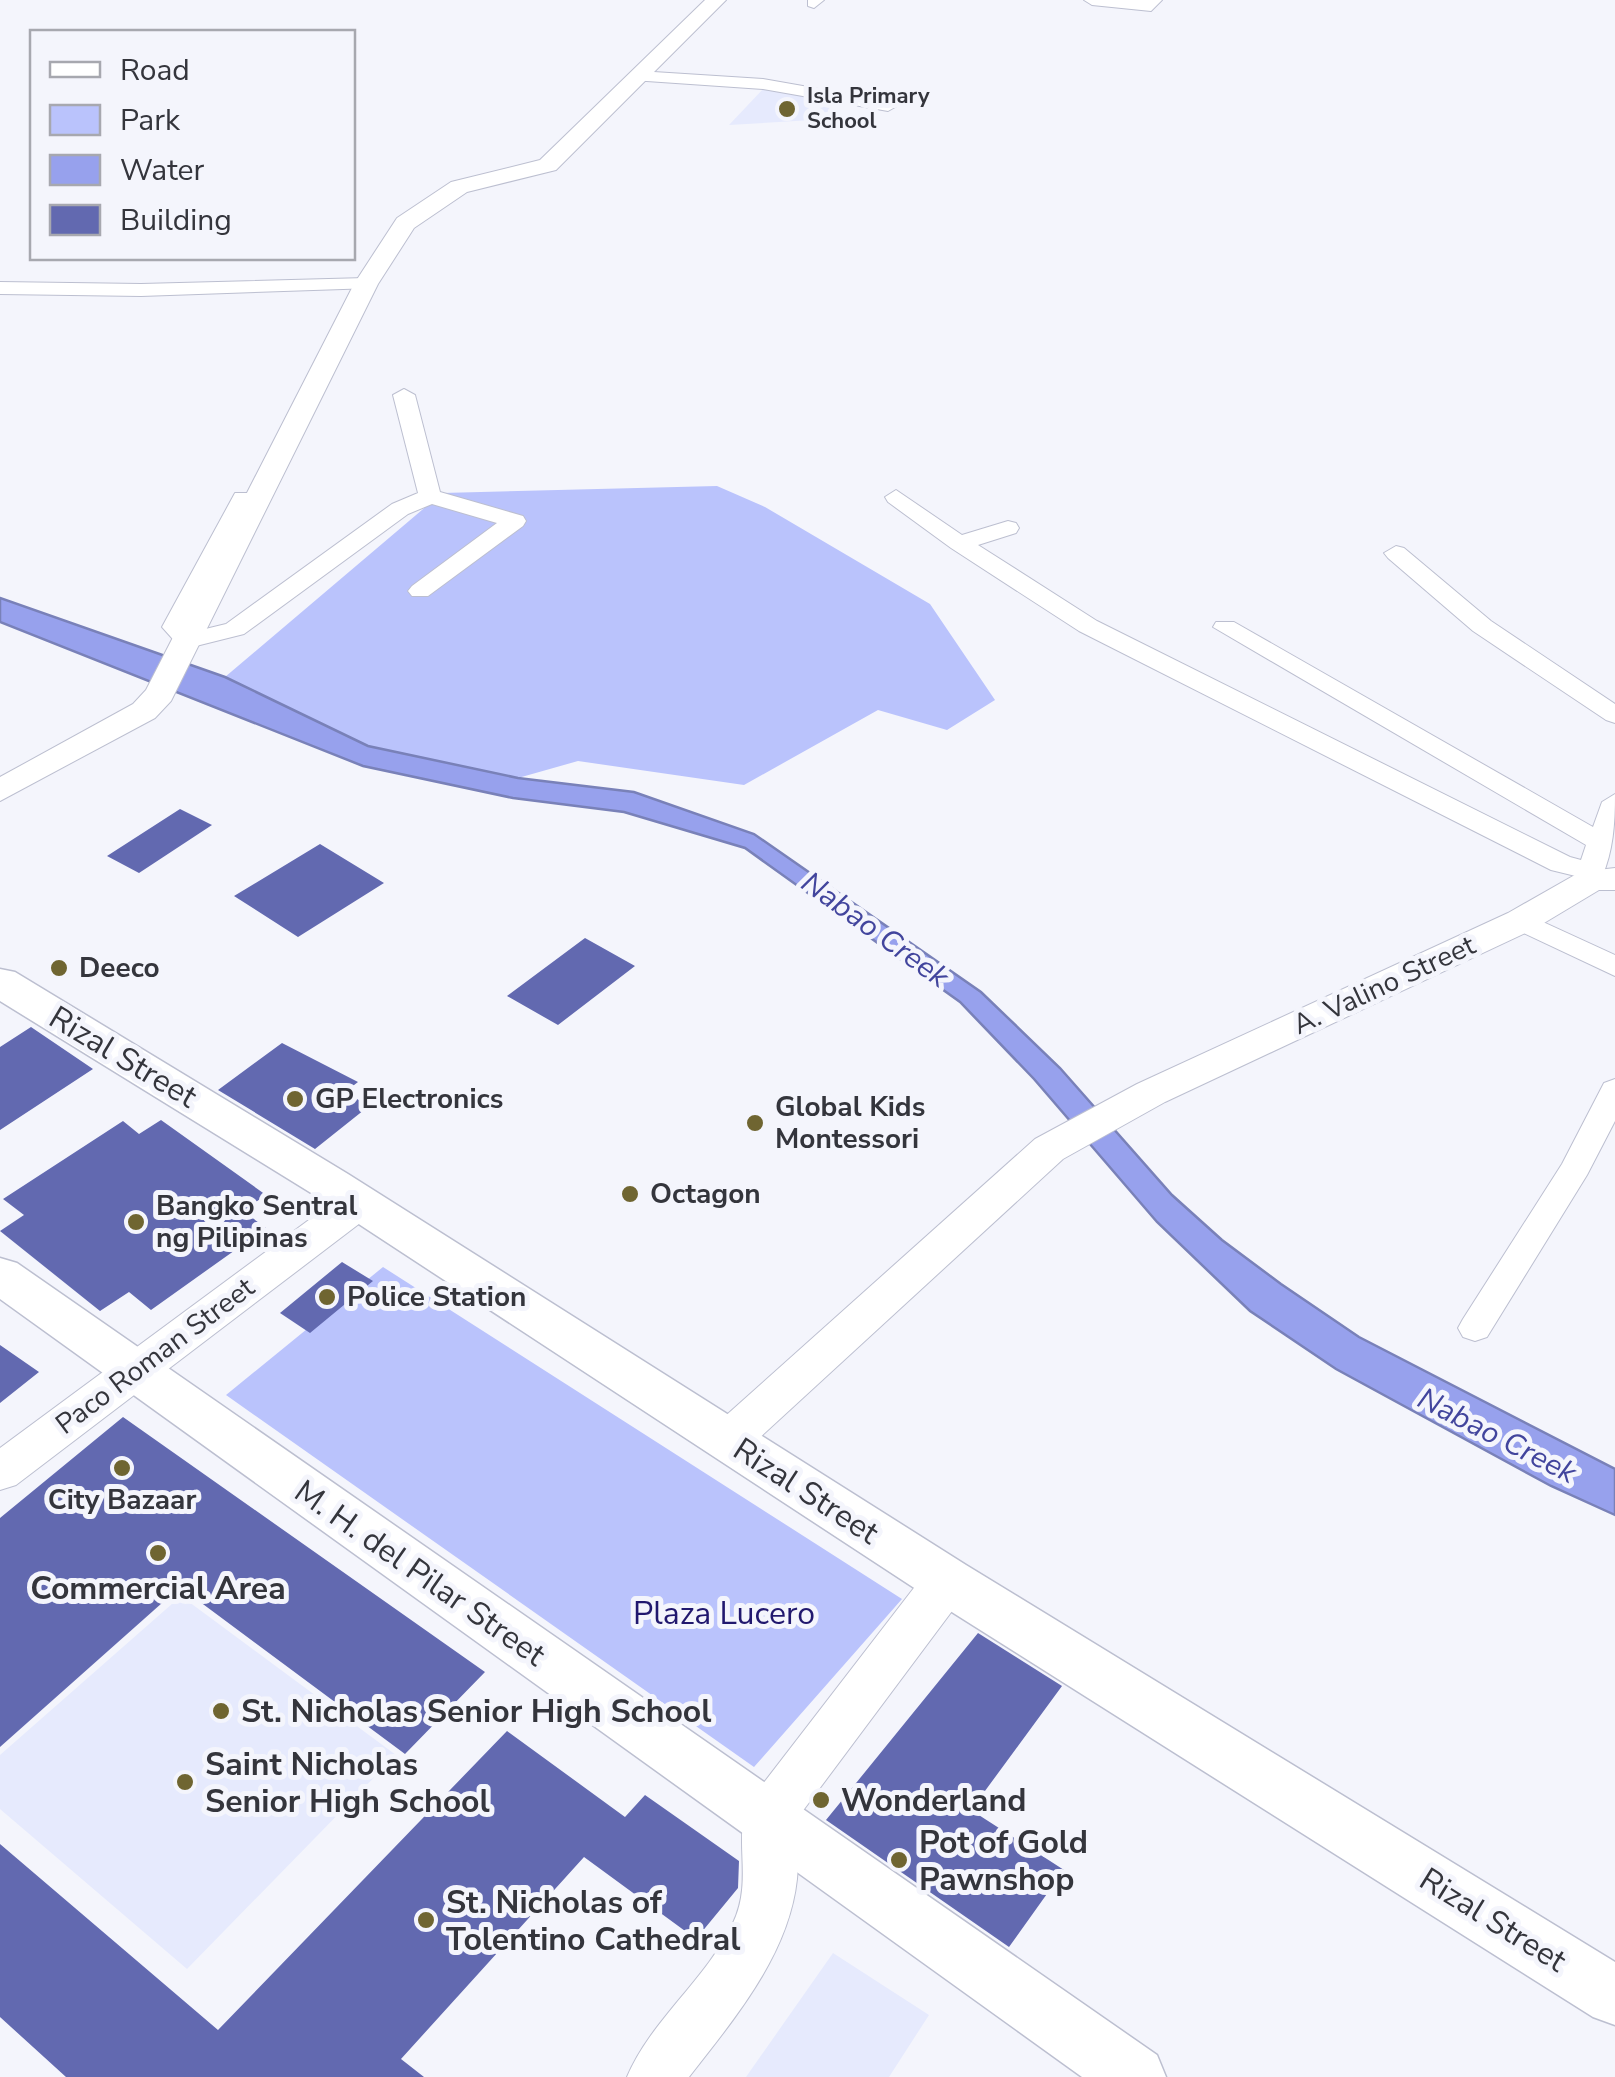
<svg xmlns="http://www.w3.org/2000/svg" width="1615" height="2077" font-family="'Nunito Sans',sans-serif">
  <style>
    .built { fill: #e6eafd }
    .green { fill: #bac3fc }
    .water { fill: #97a1ed; stroke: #7981b8; stroke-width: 2.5 }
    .building { fill: #6269b0 }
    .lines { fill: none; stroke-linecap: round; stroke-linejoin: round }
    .minor-casing { stroke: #bcbfd0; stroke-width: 2 }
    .tertiary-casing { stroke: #bcbfd0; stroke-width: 2 }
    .secondary-casing { stroke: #bcbfd0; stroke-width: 3 }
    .minor { fill: #fff; fill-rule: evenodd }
    .tertiary { fill: #fff; fill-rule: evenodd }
    .secondary { fill: #fff; fill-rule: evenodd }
    .poi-dot { fill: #6f6531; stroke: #f4f5fc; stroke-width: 4 }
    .labels { text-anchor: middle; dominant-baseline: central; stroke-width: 10; stroke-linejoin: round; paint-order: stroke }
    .far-poi-label { font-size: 22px; font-weight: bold; fill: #34353c; stroke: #f4f5fc; text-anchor: start }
    .poi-label { font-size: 28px; font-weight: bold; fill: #34353c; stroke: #f4f5fc; text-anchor: start }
    .street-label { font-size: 28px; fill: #34353c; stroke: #f4f5fc }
    .water-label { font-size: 30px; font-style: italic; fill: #42459d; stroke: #f4f5fc }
    .near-street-label { font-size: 32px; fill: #34353c; stroke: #f4f5fc }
    .near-poi-label { font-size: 32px; font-weight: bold; fill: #34353c; stroke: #f4f5fc; text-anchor: start }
    .near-park-label { font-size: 32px; fill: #21186e; stroke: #f4f5fc }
  </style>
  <rect width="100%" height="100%" fill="#f4f5fc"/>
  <path class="built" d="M764,88L832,99L829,119L729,125Z
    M181,1596L396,1755L187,1969L0,1809V1755Z
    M833,1953L929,2015L889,2077H746Z"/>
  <path class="green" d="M717,486L765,507L930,604L995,700L947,730L878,710L744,785L578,761L518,778L368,746L225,677L442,493Z
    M383,1267L902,1599L754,1767L226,1395Z"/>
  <path class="water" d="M0,598L225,677L368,746L518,778L634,792L754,834L981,992L1060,1068L1172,1195L1222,1240L1281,1284L1359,1337L1615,1469V1515L1551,1486L1336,1369L1250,1311L1157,1222L1034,1079L960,1002L745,848L624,812L513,798L363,766L0,622Z"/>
  <path class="building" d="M180,809L212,825L139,873L107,856Z
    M320,844L384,883L298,937L234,896Z
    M585,938L635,966L558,1025L507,996Z
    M31,1027L93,1069L0,1130V1047Z
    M282,1043L358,1082L345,1092L369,1106L315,1149L218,1090Z
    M161,1120L266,1195L243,1211L266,1228L151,1310L129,1292L100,1311L0,1231L24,1215L3,1199L123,1121L139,1134Z
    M342,1262L373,1281L310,1333L280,1313Z
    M0,1345L39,1372L0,1403Z
    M123,1417L485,1672L405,1754L180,1587L0,1747V1518Z
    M978,1633L1062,1686L971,1810L1064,1870L1009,1947L826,1820Z
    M507,1731L625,1817L645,1795L739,1861L738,1888L696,1939L584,1857L401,2059L424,2077H66L0,2017V1844L218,2030Z"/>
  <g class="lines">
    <g class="minor-casing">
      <path id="minor" d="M808,0H824L814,8L808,6Z
        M1084,0H1162L1151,11L1092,5Z
        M638,71L763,79L888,101L897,106L888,111L763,89L632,80V72Z
        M366,278L373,280V288L141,296L0,294V282L141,284Z
        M404,389L415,395L440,492L523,516L526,521L523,526L428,596H412L408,591L412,586L497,523L432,504L408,514L244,634L188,648L179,646L162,627L235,493H251L254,498L187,626L193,632L226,624L392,504L418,493L393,395Z
        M896,490L962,535L1008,521L1016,523L1019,528L1016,533L978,545L1097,621L1570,857L1581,860L1586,845L1213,627L1216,622H1234L1593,827L1602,802L1615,794C1615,825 1613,851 1602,877L1592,880L1551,870L1079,631L951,548L888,502L885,497Z
        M1396,546L1404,548L1491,621L1615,704V723L1606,720L1473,631L1388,558L1384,553Z
        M1521,912L1615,955V976L1511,927L1507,921L1511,915Z
        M1615,1079V1121L1587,1175L1487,1337L1475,1341L1463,1337L1458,1328L1463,1319L1562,1164L1604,1083Z"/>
    </g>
    <g class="tertiary-casing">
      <path id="tertiary" d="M705,0H726L556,170L467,192L414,228L378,284L171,701L155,718L0,801V777L133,704L146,690L354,284L397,218L451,182L540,160Z
        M1615,868V890H1599L1534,929L1165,1102L1063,1159L744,1452L728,1458L712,1452L706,1440L712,1428L1035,1139L1137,1084L1508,913L1580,872Z
        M358,1189L372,1194L378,1204L372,1214L16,1485L0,1490V1448L344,1194Z
        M947,1561L964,1567L970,1581L964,1595L793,1824C795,1842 799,1860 797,1879C789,1955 734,2019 689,2077H627C651,2020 706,1980 733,1923C754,1879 732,1838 749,1802L930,1567Z"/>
    </g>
    <g class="secondary-casing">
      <path id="secondary" d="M0,969L15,972L348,1174L966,1565L1615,1962V2025L1593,2017L928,1597L316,1196L0,1001Z
        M0,1258L17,1263L1157,2055L1166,2077H1082L0,1299Z"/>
    </g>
    <use href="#minor" class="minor"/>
    <use href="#tertiary" class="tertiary"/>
    <use href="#secondary" class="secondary"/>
  </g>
  <g class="poi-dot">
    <circle cx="787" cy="109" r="10"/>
    <circle cx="59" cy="968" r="10"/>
    <circle cx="295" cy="1099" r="10"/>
    <circle cx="755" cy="1123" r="10"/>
    <circle cx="630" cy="1194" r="10"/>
    <circle cx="136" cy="1222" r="10"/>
    <circle cx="327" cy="1297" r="10"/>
    <circle cx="122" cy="1468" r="10"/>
    <circle cx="158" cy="1553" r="10"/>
    <circle cx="221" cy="1711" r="10"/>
    <circle cx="185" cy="1782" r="10"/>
    <circle cx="821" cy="1800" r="10"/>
    <circle cx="899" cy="1860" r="10"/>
    <circle cx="426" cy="1920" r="10"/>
  </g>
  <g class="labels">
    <g class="far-poi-label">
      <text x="807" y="96">Isla Primary<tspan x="807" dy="25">School</tspan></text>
    </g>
    <g class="poi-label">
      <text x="79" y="968">Deeco</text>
      <text x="315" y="1099">GP Electronics</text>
      <text x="775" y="1107">Global Kids<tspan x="775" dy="32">Montessori</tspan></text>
      <text x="650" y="1194">Octagon</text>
      <text x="156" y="1206">Bangko Sentral<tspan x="156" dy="32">ng Pilipinas</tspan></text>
      <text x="347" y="1297">Police Station</text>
      <text x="122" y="1500" text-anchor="middle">City Bazaar</text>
    </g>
    <g class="street-label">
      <text transform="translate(1384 985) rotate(-25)">A. Valino Street</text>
      <text transform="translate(155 1356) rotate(-37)">Paco Roman Street</text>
    </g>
    <g class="water-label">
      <text transform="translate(875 930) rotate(36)">Nabao Creek</text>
      <text transform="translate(1497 1436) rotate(27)">Nabao Creek</text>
    </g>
    <g class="near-street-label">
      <text transform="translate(123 1057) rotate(31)">Rizal Street</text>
      <text transform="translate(806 1491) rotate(33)">Rizal Street</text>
      <text transform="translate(420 1573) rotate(35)">M. H. del Pilar Street</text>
      <text transform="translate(1493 1920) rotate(32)">Rizal Street</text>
    </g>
    <g class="near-poi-label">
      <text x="158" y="1588" text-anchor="middle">Commercial Area</text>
      <text x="241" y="1711">St. Nicholas Senior High School</text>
      <text x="205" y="1764">Saint Nicholas<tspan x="205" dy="37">Senior High School</tspan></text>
      <text x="841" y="1800">Wonderland</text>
      <text x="919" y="1842">Pot of Gold<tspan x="919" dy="37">Pawnshop</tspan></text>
      <text x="446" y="1902">St. Nicholas of<tspan x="446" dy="37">Tolentino Cathedral</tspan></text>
    </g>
    <g class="near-park-label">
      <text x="724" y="1613">Plaza Lucero</text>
    </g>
  </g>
  <rect x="30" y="30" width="325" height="230" fill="#f4f5fc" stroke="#a7a8af" stroke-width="2.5"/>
  <rect x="50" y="62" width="50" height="15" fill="#ffffff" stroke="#a7a8af" stroke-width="2.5"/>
  <text x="120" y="80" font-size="30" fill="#34353c">Road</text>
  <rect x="50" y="105" width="50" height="30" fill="#bac3fc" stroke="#a7a8af" stroke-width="2.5"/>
  <text x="120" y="130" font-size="30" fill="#34353c">Park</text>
  <rect x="50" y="155" width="50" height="30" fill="#97a1ed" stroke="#a7a8af" stroke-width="2.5"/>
  <text x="120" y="180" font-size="30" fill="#34353c">Water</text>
  <rect x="50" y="205" width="50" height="30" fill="#6269b0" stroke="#a7a8af" stroke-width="2.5"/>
  <text x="120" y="230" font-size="30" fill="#34353c">Building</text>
</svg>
